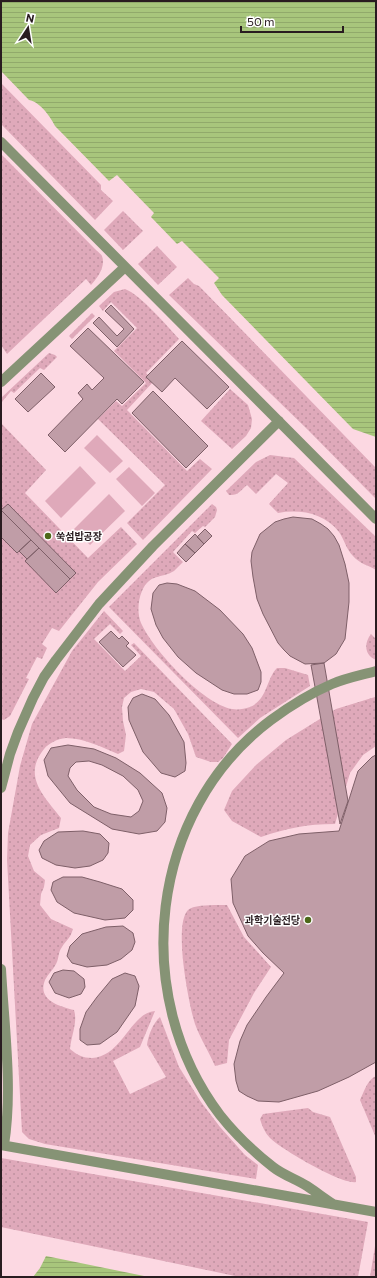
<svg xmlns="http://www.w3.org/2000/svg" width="377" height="1278" font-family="Commissioner,'Noto Sans KR',sans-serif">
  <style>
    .grass { fill: url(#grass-dots) }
    .garden { fill: #dfa9ba }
    .water { fill: url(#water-rules) }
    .building { fill: #c09da7; stroke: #7e5f68; fill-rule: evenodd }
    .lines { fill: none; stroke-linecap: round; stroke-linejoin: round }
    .minor { stroke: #869375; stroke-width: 10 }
    .poi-dot { fill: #4d681a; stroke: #fff; stroke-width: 1.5 }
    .labels { text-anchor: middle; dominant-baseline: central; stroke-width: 3; stroke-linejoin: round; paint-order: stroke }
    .poi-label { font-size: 10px; font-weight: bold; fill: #291c20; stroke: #fff; text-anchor: start }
  </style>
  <defs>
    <pattern id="grass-dots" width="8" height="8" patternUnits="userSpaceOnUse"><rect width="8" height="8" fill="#dfa9ba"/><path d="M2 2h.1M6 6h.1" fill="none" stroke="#bf91a0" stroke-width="1.8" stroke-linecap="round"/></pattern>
    <pattern id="water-rules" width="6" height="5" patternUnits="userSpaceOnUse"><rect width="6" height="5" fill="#a8c67c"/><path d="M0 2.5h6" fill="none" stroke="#91aa6b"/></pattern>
  </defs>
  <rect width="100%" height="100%" fill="#fcd8e2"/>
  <path class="grass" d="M1,83L101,185V190L113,201L95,220L1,124Z
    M1,154L95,249C97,251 101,254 102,256C106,267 97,278 91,285L86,279L7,354L1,345Z
    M123,211L143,231L123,250L104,230Z
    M157,246L177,267L158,285L138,264Z
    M188,278L194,284L199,286L376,468V499L307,429L169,295Z
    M125,289C141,295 167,326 179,339L146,373L154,381L127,410L187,471L200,459L212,469L143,540L127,523L165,485L98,419L116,401L122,406L146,383L114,351L137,328L111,302L103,311L99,306L114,292Z
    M92,313L95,316L72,339L69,336Z
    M49,353L55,355L57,357L44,370L40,368L14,393L11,391L1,403V398Z
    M230,389L248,405L252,419L251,428L246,436L232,449L201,421Z
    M1,423L46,470L25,493L88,558L121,527L137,544L98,582L59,631L52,628L42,644L47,648L42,659L37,657L26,678L29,679L10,716L4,720L1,719Z
    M270,455L294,458L376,537V570C368,565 360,564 353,556C346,549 344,539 339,532C324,513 300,509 278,513L269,504L288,483L276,474L256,494L247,485C241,490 238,496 229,495L226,491L256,462Z
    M212,504L216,507L217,510L215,517L205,527L203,526L195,533L192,531L173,552L183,562C180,565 177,568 174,571C161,579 150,573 142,591C138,600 137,614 141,623C153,650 203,704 232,709C238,710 244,709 250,707C268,699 266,679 277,668H285L308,675L310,686L260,718L238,738L109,607Z
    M104,611L123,631L120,634L110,624L94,639L125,671L141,656L131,645L134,643L232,744L223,758L218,762H211L196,757L188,734L174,709L154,692L141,689L131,692L124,698L122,707L123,721L126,735L124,751L118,754C101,747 84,738 66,738C57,739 49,743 44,749C22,776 44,796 61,818L59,828L41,835L30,845L28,856L34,871L45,880L44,887L41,894L40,905L51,919L73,929C70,939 67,939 62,947C58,952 59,959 56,964C53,970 48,974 45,980C37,1000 59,1006 74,1010C78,1022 71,1036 70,1049C77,1055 83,1058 92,1058C123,1056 130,1013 155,1011L140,1047L113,1061L130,1094L166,1077L147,1045C148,1036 153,1023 160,1017L179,1067L201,1102L220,1127L245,1155L258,1165L256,1179L45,1144L29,1139L22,1132L7,860L8,833L20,766L32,724L72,651Z
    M371,634L376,639V660C364,655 364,643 371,634Z
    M375,697L376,746L363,755L350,773L335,824C306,824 288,828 261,837L232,821L224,810L232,791L256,765L286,740L336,709Z
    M227,905L244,937L271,967L254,993L229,1040L227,1063L215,1066C209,1052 200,1038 195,1024C189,1005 173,925 188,910C194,904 219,905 227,905Z
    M376,1076V1138L360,1100C364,1092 367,1080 376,1076Z
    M308,1108L313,1112L330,1117L356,1177V1182C342,1185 281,1149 270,1138C265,1133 262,1126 260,1119L263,1114Z
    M1,1158L368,1222L358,1277H240L1,1227Z
    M376,1240V1277H370Z"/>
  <path class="garden" d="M97,435L123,461L110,473L84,448Z
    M80,466L96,483L61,518L45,501Z
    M129,467L155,493L142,506L116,479Z
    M109,494L125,511L90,545L74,529Z"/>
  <path class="water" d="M1,1H376V437L353,429L222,295L214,283L219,278L182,241L177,244L151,217L154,213L117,175L109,181L55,126C50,116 40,102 29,100L1,71Z
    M46,1256L149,1277H33L40,1268Z"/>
  <path class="building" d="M111,305L134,329L117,347L93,323L99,317L117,336L124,329L105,311Z
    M88,328L144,382L122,404L117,399L65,452L48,435L83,399L78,393L87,384L92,390L104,378L70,346Z
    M182,341L229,387L207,409L175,378L162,392L146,377Z
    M41,373L55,387L28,412L15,399Z
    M153,391L208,446L186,468L132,413Z
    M8,504L76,573L70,579L1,510Z
    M1,510L31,540L17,553L1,537Z
    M293,517L312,519L321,524L328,529L334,536L339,545L345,564L349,583V602L345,639L336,654L324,663L305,664L290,656L284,650L278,643L263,614L257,599L253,577L251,561L252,552L260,534L275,522L284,519Z
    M205,529L212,536L204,544L197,537Z
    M195,534L204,544L195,553L185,544Z
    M31,540L39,548L27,559L19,551Z
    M185,544L195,553L186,562L177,553Z
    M39,548L70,579L56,593L25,561Z
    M167,583L177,584L195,591L220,610L243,634L252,648L261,672V682L258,690L247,694H234L222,690L196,673L178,657L163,638L156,625L151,609L153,593L159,585Z
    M111,631L119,639L122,636L129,643L126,646L136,655L123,667L99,642Z
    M324,663L348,801L340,824L311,665Z
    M142,694L155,699L169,715L184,742L186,763L185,771L175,777L161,773L143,752L129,720L128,707L133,698Z
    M68,745L94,749L116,758L140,773L162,793L167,808L165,822L157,831L139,834L112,829L70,803L48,776L44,760L51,748ZM89,761L102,765L123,776L138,790L143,801L139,811L131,817L111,814L94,807L77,790L68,776L70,768L76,762Z
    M376,755V1062L349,1077L318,1091L279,1102L258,1101L247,1096L239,1091L236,1081L234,1064L240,1041L247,1025L266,997L284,973L263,953L248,936L233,903L231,879L245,856L269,841L299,834L339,831L358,771L372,757Z
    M83,831L100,834L109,843L108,853L103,860L90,866L75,868L56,865L42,858L39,850L44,841L58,832Z
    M63,877H82L100,882L122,889L133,900V910L125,918L105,920L74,913L57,902L51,890L53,882Z
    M123,926L133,933L135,942L132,950L121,959L107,965L87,967L72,963L67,956L70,946L82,934L106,927Z
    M63,970L74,971L84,979L85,987L81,994L69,998L55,993L49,982L54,973Z
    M125,973L135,976L139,986L135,1006L117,1032L100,1044L87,1045L80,1040V1029L86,1012L97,997L112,979Z"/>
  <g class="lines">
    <path class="minor" d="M1,142L376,519
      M1,382L125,267
      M1,788L10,754L18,732L33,698L44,677L56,660L99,604L153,546L279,421
      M1,969C4,1026 13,1089 4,1145
      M1,1145L376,1212
      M333,1204C324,1198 316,1192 307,1186C296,1179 283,1175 273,1167C254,1152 235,1134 220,1115C129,995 149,811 271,720C290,706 311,693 332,684C346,678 362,675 376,671"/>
  </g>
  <g class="poi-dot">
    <circle cx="48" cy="536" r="4"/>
    <circle cx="308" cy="920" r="4"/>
  </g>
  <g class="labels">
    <g class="poi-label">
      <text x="56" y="536">쑥섬밥공장</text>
      <text x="300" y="920" text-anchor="end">과학기술전당</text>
    </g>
  </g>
  <rect width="377" height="1278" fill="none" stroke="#291c20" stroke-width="4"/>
  <g transform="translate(28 28) rotate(12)" stroke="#ffffff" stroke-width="3" paint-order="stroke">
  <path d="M0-3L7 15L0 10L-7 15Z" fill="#291c20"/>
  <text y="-6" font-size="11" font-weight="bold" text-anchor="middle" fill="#291c20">N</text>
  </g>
  <path d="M241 26v6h102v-6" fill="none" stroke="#291c20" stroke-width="2"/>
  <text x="247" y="26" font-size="12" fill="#291c20" stroke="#ffffff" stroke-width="3" paint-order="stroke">50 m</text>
</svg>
